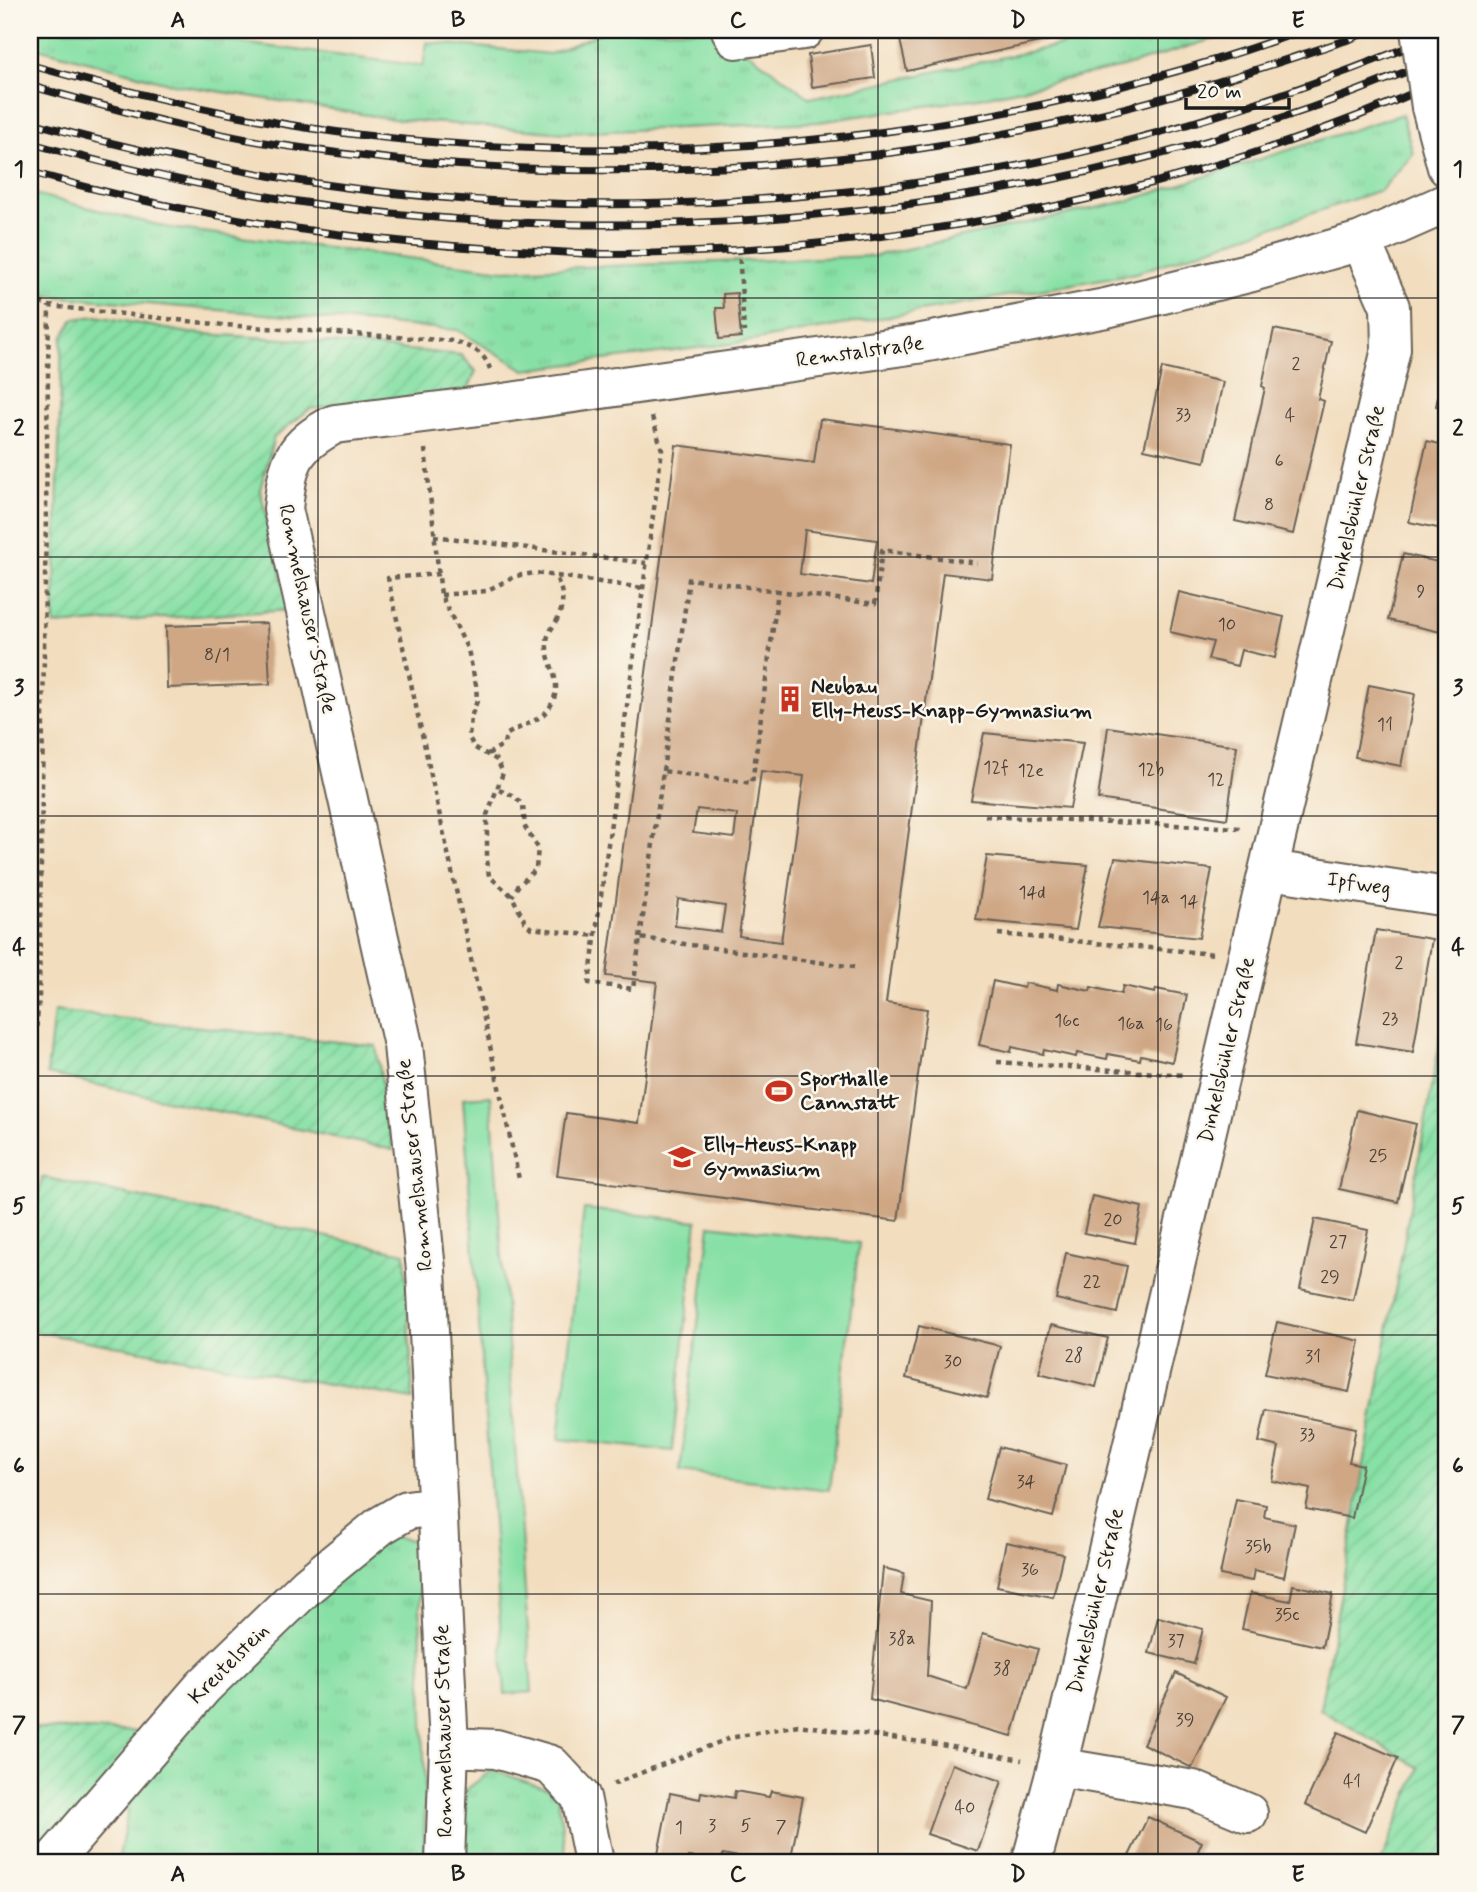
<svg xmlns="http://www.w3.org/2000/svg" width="1477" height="1892" font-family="Mynerve,sans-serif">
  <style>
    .grass { fill: url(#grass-tufts); stroke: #527e60; stroke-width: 2 }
    .garden { fill: url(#garden-furrows); stroke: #527e60; stroke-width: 2 }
    .pitch { fill: #87e0a5; stroke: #527e60; stroke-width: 2 }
    .building { fill: #cfa785; fill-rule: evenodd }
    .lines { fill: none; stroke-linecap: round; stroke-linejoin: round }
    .minor-casing { stroke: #676055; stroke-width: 42 }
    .path { stroke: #676055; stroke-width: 4.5; stroke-dasharray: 5 5; stroke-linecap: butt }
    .minor { stroke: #fff; stroke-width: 38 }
    .rail-casing { stroke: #1c1c1c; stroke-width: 8 }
    .rail { stroke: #fbf7ec; stroke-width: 5; stroke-dasharray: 16; stroke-linecap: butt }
    .minor-bridge-casing { stroke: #676055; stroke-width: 42; stroke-linecap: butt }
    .minor-bridge { stroke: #fff; stroke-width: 38 }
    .grid { fill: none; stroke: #1c1c1c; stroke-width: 2; stroke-opacity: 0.55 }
    .labels { text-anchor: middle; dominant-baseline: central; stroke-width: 5; stroke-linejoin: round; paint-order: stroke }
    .number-label { font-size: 18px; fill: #493f36 }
    .street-label { font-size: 21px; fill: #1c1c1c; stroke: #fbf7ec }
    .poi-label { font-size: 21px; font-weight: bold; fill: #1c1c1c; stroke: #fbf7ec; text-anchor: start }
    .neatline { fill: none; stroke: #1c1c1c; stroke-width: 2.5 }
    .grid-label { font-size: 23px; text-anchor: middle; font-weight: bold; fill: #1c1c1c }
  </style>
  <defs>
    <pattern id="grass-tufts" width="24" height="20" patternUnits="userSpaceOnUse" patternTransform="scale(1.75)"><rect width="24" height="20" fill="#87e0a5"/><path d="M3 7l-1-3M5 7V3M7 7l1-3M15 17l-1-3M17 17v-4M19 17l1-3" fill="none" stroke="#74c08d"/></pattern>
    <pattern id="garden-furrows" width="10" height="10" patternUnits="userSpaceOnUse" patternTransform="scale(1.75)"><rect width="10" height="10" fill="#87e0a5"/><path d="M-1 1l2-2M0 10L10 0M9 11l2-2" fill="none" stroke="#74c08d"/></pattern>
  </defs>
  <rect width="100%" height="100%" fill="#fbf7ec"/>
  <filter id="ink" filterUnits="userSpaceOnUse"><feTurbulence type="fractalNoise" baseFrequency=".0143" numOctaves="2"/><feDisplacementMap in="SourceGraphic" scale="14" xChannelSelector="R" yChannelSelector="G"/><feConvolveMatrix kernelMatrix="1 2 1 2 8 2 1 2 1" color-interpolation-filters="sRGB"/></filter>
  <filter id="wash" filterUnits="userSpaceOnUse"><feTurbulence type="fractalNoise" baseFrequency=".00686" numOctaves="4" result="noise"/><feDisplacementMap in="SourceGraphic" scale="28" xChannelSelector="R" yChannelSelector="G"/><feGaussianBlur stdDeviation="1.57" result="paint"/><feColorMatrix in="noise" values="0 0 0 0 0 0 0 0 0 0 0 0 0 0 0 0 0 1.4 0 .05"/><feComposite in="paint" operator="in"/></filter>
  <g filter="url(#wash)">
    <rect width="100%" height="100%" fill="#f2ddbe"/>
    <path class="grass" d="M30,30H160L178,35L423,66L427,42L550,54L607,30H712L744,49L810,98L1117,33V30H1242L1123,67L979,98L819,122L565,133L393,119L172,84L30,46Z
      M1402,114L1413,154L1381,190L1136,273L745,342L525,370L457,330L50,296L30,289V193L170,228L504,270L874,256L1128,201Z
      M386,1536L412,1540L419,1570L425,1791L424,1862H118L133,1785L196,1706Z
      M492,1770L557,1792L567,1862H462L466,1790Z"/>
    <path class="garden" d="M97,316L189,333L301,340L461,355L476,371L468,389L438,395L310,409L274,437L260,490L290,610L54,625L62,338L74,319Z
      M54,1011L376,1046L393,1150L47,1074Z
      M1442,1030H1447V1862H1381L1419,1768L1320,1709Z
      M42,1177L405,1253L413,1399L30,1331V1242Z
      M30,1728L153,1732L40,1862H30Z"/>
    <path class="pitch" d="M491,1096L532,1692L505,1694L463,1098Z
      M584,1209L697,1221L672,1451L559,1439Z
      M710,1225L859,1243L829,1490L680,1472Z"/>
    <g id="blocks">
      <path class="building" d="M948,30H1089L1090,31L907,71L900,40Z
        M871,45L875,78L812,87L808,55Z
        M737,293L741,337L719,339L716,308H724L723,294Z
        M1274,329L1331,341L1318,399L1324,401L1293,534L1235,521L1265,388L1262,386Z
        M1446,360H1447V409L1436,406Z
        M1162,368L1223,382L1205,462L1144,449Z
        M820,419L1010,444L992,579L943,573L886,1003L927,1009L898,1221L557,1176L566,1113L639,1123L657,982L606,976L676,445L814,463ZM805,530L877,540L871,584L800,574ZM761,771L804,776L781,942L739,936ZM697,809L737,814L734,838L693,833ZM678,899L725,906L721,932L675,926Z
        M1427,441L1447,446V530L1409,522Z
        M1403,554L1447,564V622L1445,633L1388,620Z
        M1179,592L1284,617L1275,658L1241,650L1237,666L1208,659L1213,642L1170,632Z
        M267,623L270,684L167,688L166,626Z
        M1369,685L1415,694L1401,766L1355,757Z
        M1108,727L1237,746L1227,819L1098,799Z
        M984,733L1083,743L1070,808L971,800Z
        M987,856L1088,865L1076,930L976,920Z
        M1115,858L1212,869L1199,938L1098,927Z
        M1376,930L1432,939L1413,1052L1356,1043Z
        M993,981L1024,988L1025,983L1057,990L1058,984L1090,991L1091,987L1121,994L1123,986L1155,993L1156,989L1187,995L1172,1062L1141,1055L1140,1060L1108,1054L1107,1059L1077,1053L1076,1057L1044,1050L1043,1054L1012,1047L1011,1052L979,1045Z
        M1357,1110L1416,1124L1398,1202L1339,1189Z
        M1092,1196L1142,1207L1135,1243L1084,1233Z
        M1315,1219L1368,1230L1353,1300L1300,1289Z
        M1066,1253L1127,1266L1117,1313L1056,1299Z
        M1277,1322L1360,1341L1349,1392L1265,1374Z
        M1051,1325L1108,1338L1096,1387L1039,1373Z
        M919,1326L1000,1346L987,1398L906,1378Z
        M1266,1409L1356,1428L1349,1462L1363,1465L1352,1518L1306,1509L1310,1489L1272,1481L1279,1447L1259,1442Z
        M999,1447L1066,1465L1053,1517L985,1499Z
        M1236,1499L1266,1505L1264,1517L1295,1524L1284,1577L1254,1570L1252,1581L1220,1575Z
        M1006,1542L1063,1554L1053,1597L997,1586Z
        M883,1568L904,1573L901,1594L931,1601L927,1676L967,1689L983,1633L1038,1649L1012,1736L870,1699Z
        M1293,1585L1333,1594L1322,1647L1242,1629L1250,1593L1290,1601Z
        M1158,1617L1203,1629L1194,1664L1149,1653Z
        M1176,1673L1226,1697L1192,1768L1143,1744Z
        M1338,1732L1398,1758L1365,1832L1305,1805Z
        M952,1764L1002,1781L978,1851L927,1834Z
        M735,1791L769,1797L771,1791L803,1797L790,1862L758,1857V1861L723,1854L722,1862L689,1857L688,1862L657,1859L670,1793L700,1799L701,1792L734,1798Z
        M1148,1817L1202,1842L1193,1862H1126Z"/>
    </g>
  </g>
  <g filter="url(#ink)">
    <use href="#blocks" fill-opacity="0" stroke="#676055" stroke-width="2"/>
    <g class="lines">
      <g class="minor-casing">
        <path id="minor" d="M731,30L736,39L804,30
          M1431,107L1447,167
          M1270,870L1447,897
          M449,1747L496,1749L551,1765L581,1797L594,1862
          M1057,1767L1193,1790L1248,1813
          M52,1862L203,1687L308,1585L380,1526L407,1510L437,1506
          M445,1862L449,1747L426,1270L403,1045L283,509C288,462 292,446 335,424L496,404L917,344L1106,308L1252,272L1361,241L1447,203
          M1034,1862L1032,1860L1057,1767L1391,349L1390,307L1361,241"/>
      </g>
      <path class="path" d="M739,249L744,332
        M30,299L49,306L224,325L454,341C470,347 484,351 490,369
        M652,417L662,450L589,983L633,989L640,938L854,967
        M425,449L441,595L468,650L476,685L477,701L471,717L469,738L475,748L497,760L503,773L487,815V860L489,876L512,896L525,922L531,928L596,936
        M434,536L646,563
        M439,574L388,578L519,1179
        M441,595L486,591L516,576L535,573L643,588
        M488,754L504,744L506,735C523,724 545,721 553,701C563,678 545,663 547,642C547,632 554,627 558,618C565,603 563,589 555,576
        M663,771L689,579L778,591
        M499,790L514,796L523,805L525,827L538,848L536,869L518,886L512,896
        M985,816L1240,828
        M998,934L1214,954
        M640,938L663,771L752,783L778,591L875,604L882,550L977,563
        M997,1062L1185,1075
        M30,1107L39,996L49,306
        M613,1784L730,1738L798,1725L936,1744L1022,1760"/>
      <use href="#minor" class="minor"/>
      <g class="rail-casing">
        <path id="rail" d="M30,65C138,95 249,122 361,135C677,172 1003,139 1304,30
          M30,86C112,108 195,132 280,145C475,175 675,178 872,155C940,147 1010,133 1078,119C1170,100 1260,68 1350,39L1370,30
          M30,122C109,144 190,162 271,176C516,219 803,212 1046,160C1185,131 1316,86 1447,31
          M30,143C107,164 185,183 264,196C649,262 1090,213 1447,54
          M30,172C190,217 352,242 518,250C547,251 576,254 605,254C887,254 1191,196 1447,78"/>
      </g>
      <use href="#rail" class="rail"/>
      <g class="minor-bridge-casing">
        <path id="minor-bridge" d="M1420,30L1431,107"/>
      </g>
      <use href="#minor-bridge" class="minor-bridge"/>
    </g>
  </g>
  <path class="grid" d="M318,30V1862M598,30V1862M878,30V1862M1158,30V1862M30,298H1447M30,557H1447M30,816H1447M30,1076H1447M30,1335H1447M30,1594H1447"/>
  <defs>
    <g id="building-bare" transform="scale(2.1)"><path d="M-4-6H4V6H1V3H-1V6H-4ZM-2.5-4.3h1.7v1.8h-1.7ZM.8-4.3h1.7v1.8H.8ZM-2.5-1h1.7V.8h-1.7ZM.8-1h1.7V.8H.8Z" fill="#c8321e" stroke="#fbf7ec" stroke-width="2.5" paint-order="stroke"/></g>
    <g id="stadium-bare" transform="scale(2.1)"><path d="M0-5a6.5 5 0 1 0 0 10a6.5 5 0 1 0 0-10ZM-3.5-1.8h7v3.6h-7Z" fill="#c8321e" stroke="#fbf7ec" stroke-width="2.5" paint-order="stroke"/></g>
    <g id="school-bare" transform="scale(2.1)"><path d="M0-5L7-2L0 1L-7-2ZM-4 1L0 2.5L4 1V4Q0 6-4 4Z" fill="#c8321e" stroke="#fbf7ec" stroke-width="2.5" paint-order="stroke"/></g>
  </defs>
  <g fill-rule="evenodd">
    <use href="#building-bare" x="790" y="699"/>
    <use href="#stadium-bare" x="779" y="1091"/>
    <use href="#school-bare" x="682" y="1157"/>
  </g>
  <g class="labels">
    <g class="number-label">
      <text x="1296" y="364">2</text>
      <text x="1183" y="415">33</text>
      <text x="1290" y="416">4</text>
      <text x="1279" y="461">6</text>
      <text x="1269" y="505">8</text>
      <text x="1421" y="592">9</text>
      <text x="1227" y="625">10</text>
      <text x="217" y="655">8/1</text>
      <text x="1385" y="725">11</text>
      <text x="996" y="768">12f</text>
      <text x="1151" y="770">12b</text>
      <text x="1031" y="771">12e</text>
      <text x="1216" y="780">12</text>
      <text x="1032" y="893">14d</text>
      <text x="1156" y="898">14a</text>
      <text x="1189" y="902">14</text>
      <text x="1399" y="963">2</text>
      <text x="1390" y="1019">23</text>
      <text x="1067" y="1021">16c</text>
      <text x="1131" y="1024">16a</text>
      <text x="1164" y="1025">16</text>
      <text x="1378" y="1156">25</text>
      <text x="1113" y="1220">20</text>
      <text x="1338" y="1242">27</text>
      <text x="1330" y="1277">29</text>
      <text x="1092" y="1282">22</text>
      <text x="1074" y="1356">28</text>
      <text x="1313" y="1357">31</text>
      <text x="953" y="1362">30</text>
      <text x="1307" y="1435">33</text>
      <text x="1026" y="1482">34</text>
      <text x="1258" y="1547">35b</text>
      <text x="1030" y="1570">36</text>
      <text x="1287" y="1615">35c</text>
      <text x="902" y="1639">38a</text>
      <text x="1176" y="1641">37</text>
      <text x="1002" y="1669">38</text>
      <text x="1185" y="1720">39</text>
      <text x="1352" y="1782">41</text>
      <text x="965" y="1808">40</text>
      <text x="712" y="1826">3</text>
      <text x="746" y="1826">5</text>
      <text x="781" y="1827">7</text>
      <text x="679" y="1828">1</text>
    </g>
    <g class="street-label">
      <text transform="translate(860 352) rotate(-8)">Remstalstraße</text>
      <text transform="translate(1357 498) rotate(-77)">Dinkelsbühler Straße</text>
      <text transform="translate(307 609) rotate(78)">Rommelshauser Straße</text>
      <text transform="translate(1359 884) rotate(9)">Ipfweg</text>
      <text transform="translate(1227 1050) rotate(-77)">Dinkelsbühler Straße</text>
      <text transform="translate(415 1165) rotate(-96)">Rommelshauser Straße</text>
      <text transform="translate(1096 1601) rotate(-77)">Dinkelsbühler Straße</text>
      <text transform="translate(229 1664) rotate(-45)">Kreutelstein</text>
      <text transform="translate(444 1731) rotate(-91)">Rommelshauser Straße</text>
    </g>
    <g class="poi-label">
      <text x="811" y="687">Neubau<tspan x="811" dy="24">Elly-Heuss-Knapp-Gymnasium</tspan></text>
      <text x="800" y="1079">Sporthalle<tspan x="800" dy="24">Cannstatt</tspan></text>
      <text x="703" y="1145">Elly-Heuss-Knapp<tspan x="703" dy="24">Gymnasium</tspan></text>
    </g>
  </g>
  <rect width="1477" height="1892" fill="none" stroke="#fbf7ec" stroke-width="77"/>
  <path d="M1186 98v10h103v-10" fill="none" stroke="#1c1c1c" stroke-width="3.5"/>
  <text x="1197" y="98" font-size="21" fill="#1c1c1c" stroke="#fbf7ec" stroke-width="5" paint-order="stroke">20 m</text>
  <rect x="38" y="38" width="1400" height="1816" class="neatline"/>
  <g class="grid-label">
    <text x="178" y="27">A</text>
    <text x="458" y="27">B</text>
    <text x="738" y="27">C</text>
    <text x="1018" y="27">D</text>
    <text x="1298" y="27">E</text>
    <text x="19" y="176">1</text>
    <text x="1458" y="176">1</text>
    <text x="19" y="435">2</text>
    <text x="1458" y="435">2</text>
    <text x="19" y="695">3</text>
    <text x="1458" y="695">3</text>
    <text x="19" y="954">4</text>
    <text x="1458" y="954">4</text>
    <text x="19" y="1213">5</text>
    <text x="1458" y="1213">5</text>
    <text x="19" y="1473">6</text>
    <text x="1458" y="1473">6</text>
    <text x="19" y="1732">7</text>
    <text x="1458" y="1732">7</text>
    <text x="178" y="1881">A</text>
    <text x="458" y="1881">B</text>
    <text x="738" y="1881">C</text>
    <text x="1018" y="1881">D</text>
    <text x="1298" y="1881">E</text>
  </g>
</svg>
